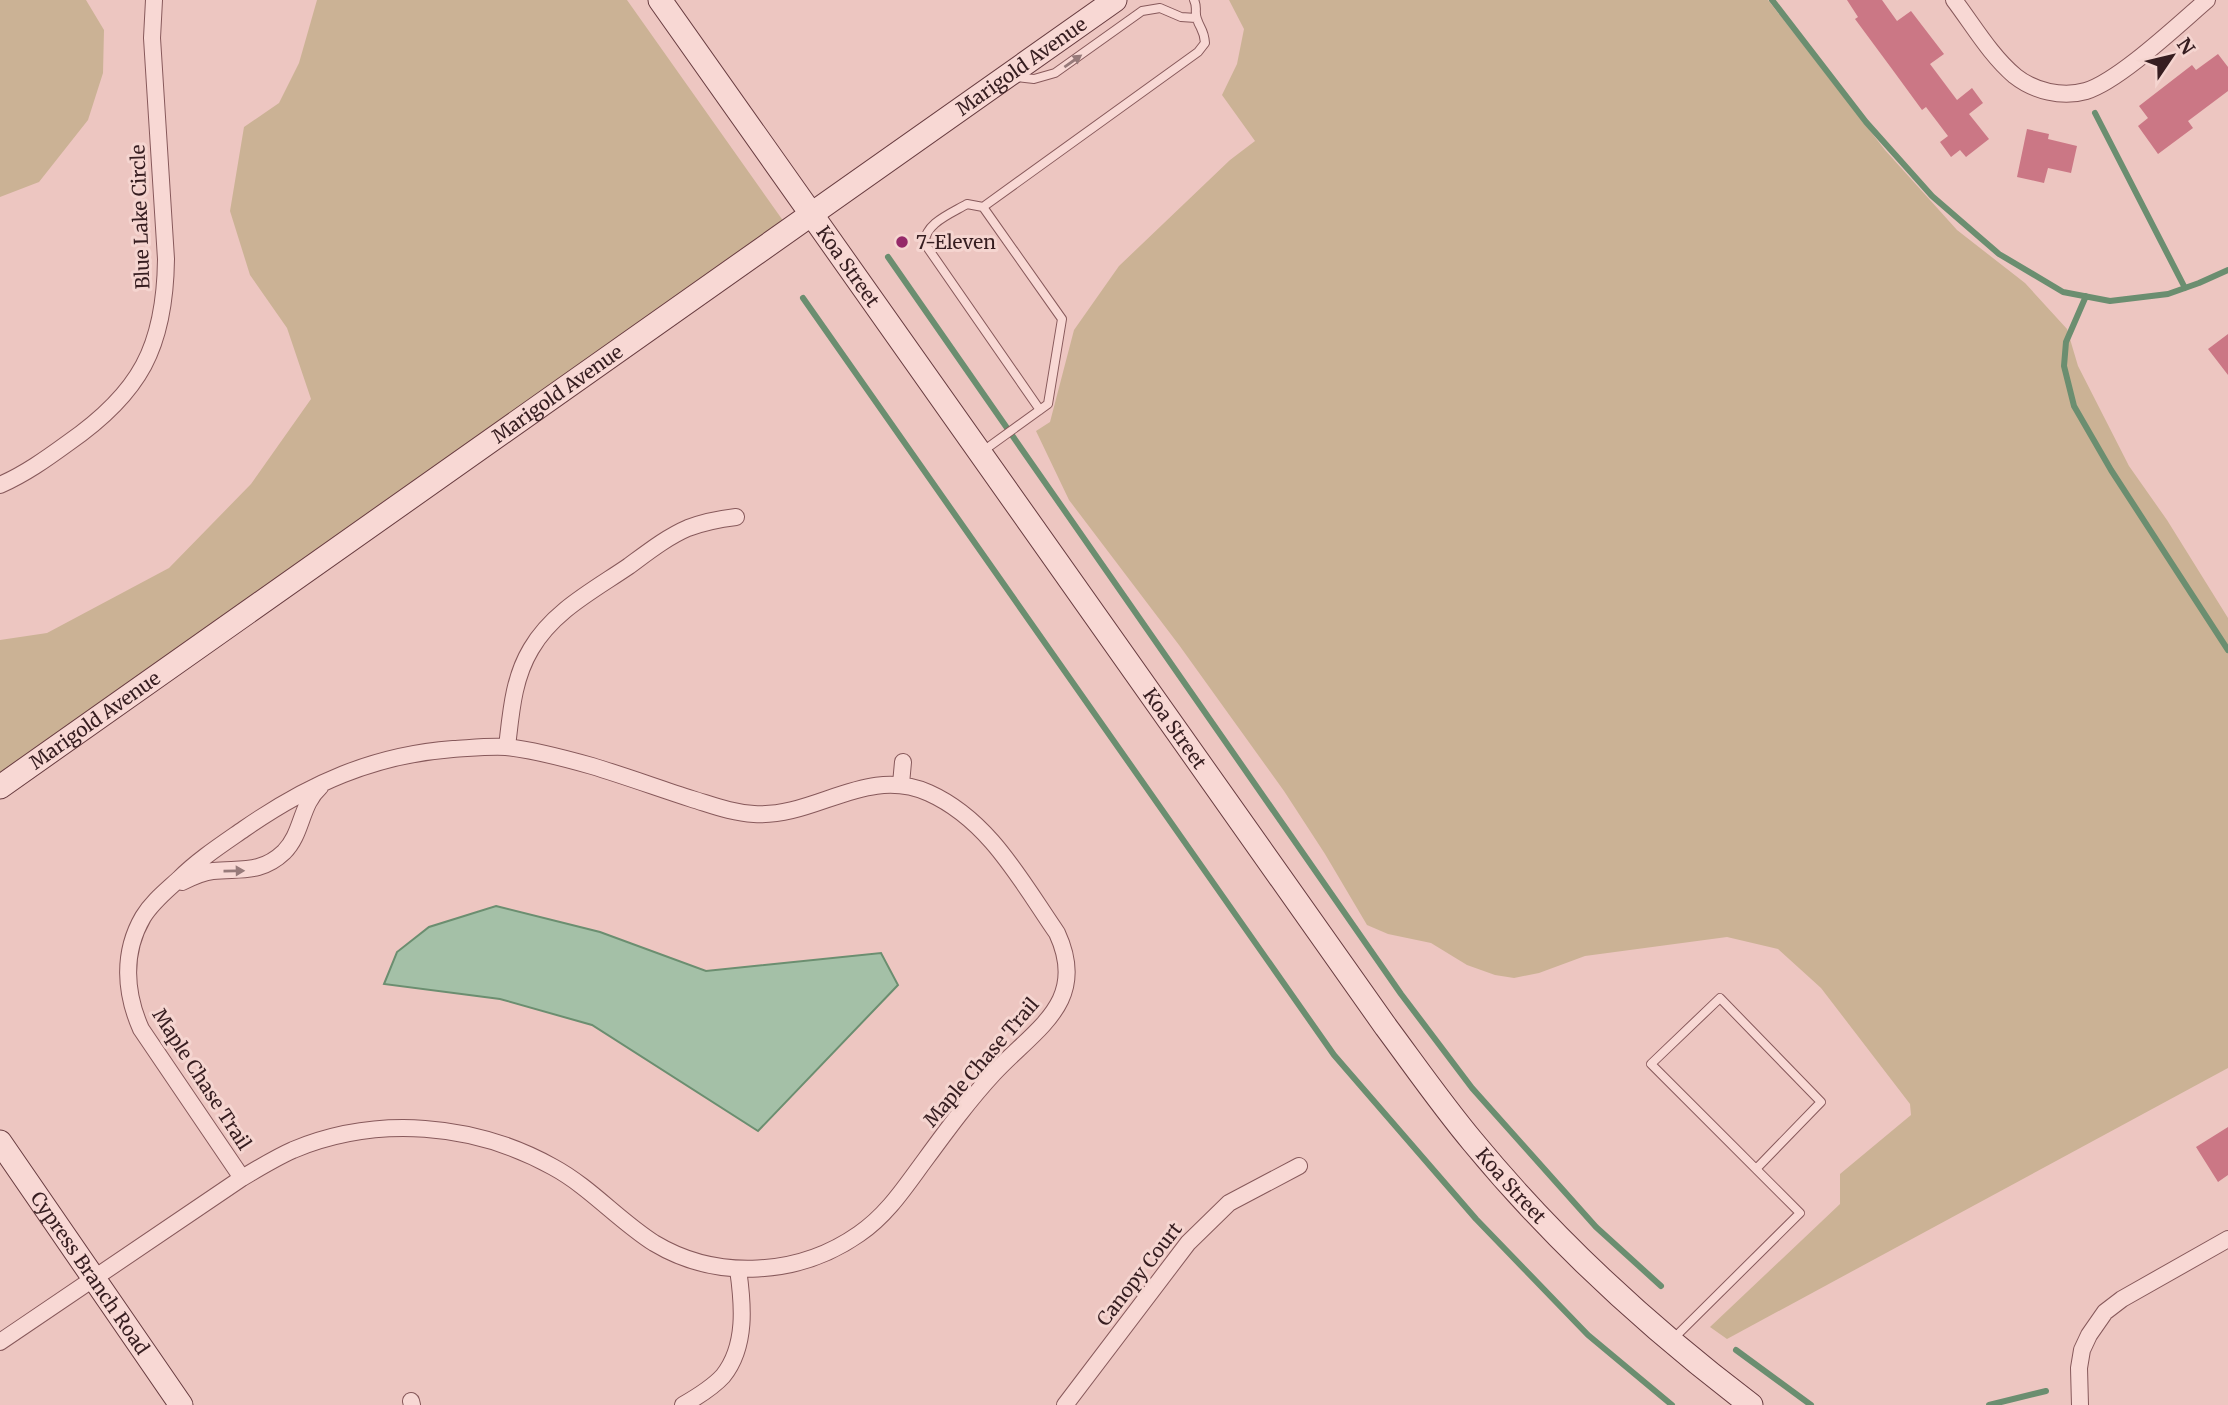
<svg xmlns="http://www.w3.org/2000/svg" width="2228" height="1405" font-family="Merriweather,serif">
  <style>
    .green { fill: #cbb295 }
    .water { fill: #a4c0a7; stroke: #6b8e70; stroke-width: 2 }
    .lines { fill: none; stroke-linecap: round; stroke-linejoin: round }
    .stream { stroke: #6b8e70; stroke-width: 6 }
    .building { fill: #cb7785 }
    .lane-casing { stroke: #87595b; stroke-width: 10 }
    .street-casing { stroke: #87595b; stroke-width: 18 }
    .secondary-casing { stroke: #683c40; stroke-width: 25 }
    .lane { stroke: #f8d8d4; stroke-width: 8 }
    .street { stroke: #f8d8d4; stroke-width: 16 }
    .secondary { stroke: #f8d8d4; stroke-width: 23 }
    .oneway { fill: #977a7a }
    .poi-dot { fill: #952969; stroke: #f5d5d0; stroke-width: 2.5 }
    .labels { text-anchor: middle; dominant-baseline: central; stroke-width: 6; stroke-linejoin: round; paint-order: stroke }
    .street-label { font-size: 19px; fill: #361d20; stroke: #f5d5d0 }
    .poi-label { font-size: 19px; fill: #361d20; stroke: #f5d5d0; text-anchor: start }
  </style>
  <rect width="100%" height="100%" fill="#edc6c1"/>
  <path class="green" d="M0,0H86L104,30L103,73L88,120L39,182L0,197Z
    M317,0H627L784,222L0,775V640L47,633L169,568L251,484L311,399L287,328L250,275L230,211L244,127L279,103L299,63Z
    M1229,0H1768L1885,150L1957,230L2025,283L2067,329L2078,366L2129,466L2167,520L2228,618V1068L1727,1339L1710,1327L1840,1204V1174L1911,1115L1910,1104L1821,988L1778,949L1727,937L1585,956L1539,973L1514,978L1495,975L1467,965L1431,943L1388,934L1367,925L1325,854L1284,791L1179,645L1069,500L1036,431L1050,422L1074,330L1119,266L1230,160L1255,141L1222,95L1237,64L1244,29Z"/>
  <path class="water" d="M496,906L600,932L706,971L881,953L898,985L758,1131L592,1025L500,999L384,984L397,952L429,927Z"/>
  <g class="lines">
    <path class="stream" d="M1772,0L1866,122L1932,196L1999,254L2063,292L2110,301L2168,294L2199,283L2228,270
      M2095,113L2185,288
      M888,257L1401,994L1472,1088L1596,1227L1661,1286
      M2086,296L2066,342L2064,366L2074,406L2111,470L2228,650
      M803,298L1334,1055L1476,1219L1588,1335L1672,1405
      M1736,1350L1811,1405
      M1989,1405L2046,1391"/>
  </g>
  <path class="building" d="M1847,0H1882L1897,21L1911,11L1944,54L1930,64L1957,100L1972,88L1983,103L1969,114L1989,139L1966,157L1960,150L1951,157L1940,142L1948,136L1926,107L1922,110L1892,69L1855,19L1858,17Z
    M2218,54L2228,67V91L2188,121L2193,128L2158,154L2138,126L2148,118L2139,106L2192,65L2196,70Z
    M2027,129L2049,134L2048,139L2077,146L2071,173L2048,168L2044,183L2017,177Z
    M2228,334V375L2208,349Z
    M2228,1127V1175L2218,1182L2196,1147Z"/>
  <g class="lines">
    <g class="lane-casing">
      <path id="lane" d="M1016,77L1034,79L1055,73L1142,11L1160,8L1181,17L1196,18
        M983,207L967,204C952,213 923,224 925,244L1040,410
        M983,451L1048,404L1062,319L983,207L1198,52L1205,43C1204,29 1200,29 1197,19C1194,11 1198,8 1194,0
        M1672,1340L1800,1213L1651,1064L1720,998L1821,1102L1757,1168"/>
    </g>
    <g class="street-casing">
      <path id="street" d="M1954,0C1973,25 1991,56 2015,76C2034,91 2062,98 2086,91C2119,81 2179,24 2207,0
        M0,485C25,474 46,459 68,443C140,393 165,347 166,259L152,38L154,0
        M507,747C511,713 513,679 531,649C553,611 594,590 629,566C648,552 667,537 688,528C704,522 719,519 736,517
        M901,784L903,762
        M182,882C192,877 202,872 213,871C240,868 261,874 284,852C303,833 300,805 320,787
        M0,1342L242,1178C259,1168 275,1158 293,1150C377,1115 474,1123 553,1167C590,1187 618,1220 654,1243C717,1281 799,1276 859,1234C887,1215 905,1187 925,1160C947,1130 969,1100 994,1073C1036,1028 1089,1002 1057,933C1021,881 989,820 929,793C866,765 816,818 754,814C732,813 712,805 692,799C658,788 625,776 592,766C564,758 534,750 506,747C489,746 471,748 453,749C373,755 309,784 244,829C221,845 198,860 179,879C166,891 152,902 143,917C122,953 125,993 141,1029L242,1178
        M411,1401L412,1405
        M683,1405C697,1397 712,1388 723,1376C747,1346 743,1304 738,1269
        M1065,1405L1188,1243L1229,1203L1299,1166
        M2080,1405L2079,1368L2082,1350L2089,1335L2105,1312L2122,1299L2228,1239"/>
    </g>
    <g class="secondary-casing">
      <g id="secondary">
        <path id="s1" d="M660,0L1386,1027C1415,1066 1442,1105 1473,1142C1553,1239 1651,1329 1751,1405"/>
        <path id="s2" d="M0,787L1115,0"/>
        <path id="s3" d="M0,1142L181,1405"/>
      </g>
    </g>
    <use href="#lane" class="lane"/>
    <use href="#street" class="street"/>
    <use href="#secondary" class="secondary"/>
  </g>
  <defs><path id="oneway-solid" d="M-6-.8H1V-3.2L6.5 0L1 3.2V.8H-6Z" transform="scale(1.75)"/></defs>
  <g class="oneway">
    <use href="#oneway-solid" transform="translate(1073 61) rotate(-35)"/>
    <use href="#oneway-solid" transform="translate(234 871) rotate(-1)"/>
  </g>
  <circle class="poi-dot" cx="902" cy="242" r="7"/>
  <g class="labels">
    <g class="street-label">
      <text stroke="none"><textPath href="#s2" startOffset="1250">Marigold Avenue</textPath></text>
      <text transform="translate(140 217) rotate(-92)">Blue Lake Circle</text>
      <text stroke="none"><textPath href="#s1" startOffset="326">Koa Street</textPath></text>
      <text stroke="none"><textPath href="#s2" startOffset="682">Marigold Avenue</textPath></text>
      <text stroke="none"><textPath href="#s2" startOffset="116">Marigold Avenue</textPath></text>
      <text stroke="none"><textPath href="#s1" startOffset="892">Koa Street</textPath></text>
      <text transform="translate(981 1062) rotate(-49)">Maple Chase Trail</text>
      <text transform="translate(202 1079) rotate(57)">Maple Chase Trail</text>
      <text stroke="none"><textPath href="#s1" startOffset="1460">Koa Street</textPath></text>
      <text stroke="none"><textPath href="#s3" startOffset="159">Cypress Branch Road</textPath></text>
      <text transform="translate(1139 1274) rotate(-52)">Canopy Court</text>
    </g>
    <g class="poi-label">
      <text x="916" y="242">7-Eleven</text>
    </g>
  </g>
  <g transform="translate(2172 56) rotate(55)" stroke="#f5d5d0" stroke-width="5" paint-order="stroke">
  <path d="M0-5L12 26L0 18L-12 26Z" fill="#361d20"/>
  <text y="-10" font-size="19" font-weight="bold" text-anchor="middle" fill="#361d20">N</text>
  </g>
</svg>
